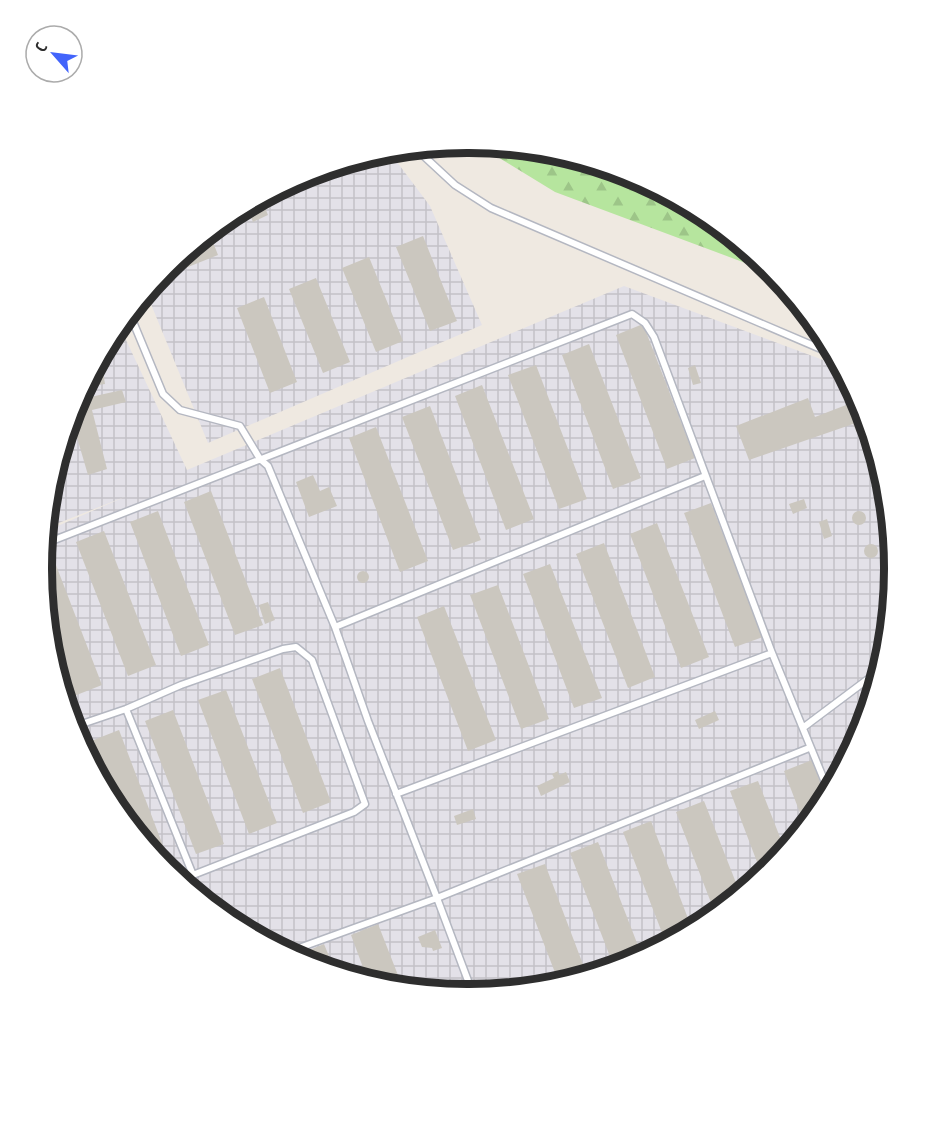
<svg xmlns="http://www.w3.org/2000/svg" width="936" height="1136" font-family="'PT Sans Narrow',sans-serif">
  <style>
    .industrial { fill: url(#industrial-grid) }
    .forest { fill: url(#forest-firs) }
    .building { fill: #cbc7bf }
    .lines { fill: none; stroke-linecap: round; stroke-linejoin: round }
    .service-casing { stroke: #b4b7c1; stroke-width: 9 }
    .service { stroke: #fff; stroke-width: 6 }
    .rim { fill: none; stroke: #2e2e2e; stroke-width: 8 }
  </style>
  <defs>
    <pattern id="industrial-grid" width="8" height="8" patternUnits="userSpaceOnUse" patternTransform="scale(1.5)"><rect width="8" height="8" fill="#e3e1e8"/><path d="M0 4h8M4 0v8" fill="none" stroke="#c3c1c7"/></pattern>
    <pattern id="forest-firs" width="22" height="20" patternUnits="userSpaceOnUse" patternTransform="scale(1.5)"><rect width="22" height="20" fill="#b6e59e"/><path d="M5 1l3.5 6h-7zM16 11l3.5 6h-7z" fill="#9dc588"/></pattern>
  </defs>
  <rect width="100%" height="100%" fill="#efe9e1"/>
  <path class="industrial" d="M388,150L430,206L482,325L208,443L146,292L167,267L232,214L305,174Z
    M624,286L842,367L862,405L886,485L894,568L886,651L861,731L822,805L769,869L704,922L631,962L551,986L468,994L385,986L305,961L231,922L167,869L114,804L74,731L50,651L42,568L46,531L127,496L46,528L50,485L75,405L114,331L119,325L187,470Z"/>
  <path class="forest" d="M475,143L551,150L631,175L705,214L775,274L555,192Z"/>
  <path class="building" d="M261,198L268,215L253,222L246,206Z
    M209,232L218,255L183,269L179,257Z
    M423,236L457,321L430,331L396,247Z
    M369,257L403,341L376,352L342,268Z
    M316,278L350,362L323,373L289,289Z
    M264,297L297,382L270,393L237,308Z
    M643,324L695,458L667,469L616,335Z
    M589,344L641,478L613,489L562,355Z
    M536,365L587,499L559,509L508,375Z
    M695,365L701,383L693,385L688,368Z
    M103,372L105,384L84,387L91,374Z
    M482,385L534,519L506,530L455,396Z
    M122,390L126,402L92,410L107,469L88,475L71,417L75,405L77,400Z
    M808,398L815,417L859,400L868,428L857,433L853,424L749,460L736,426Z
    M430,406L481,540L453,550L402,417Z
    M376,427L428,561L400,572L349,438Z
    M313,475L320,491L329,487L337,506L309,517L296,482Z
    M211,491L263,625L235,635L184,502Z
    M804,499L807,508L793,514L789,504Z
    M711,503L763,637L735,647L684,513Z
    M158,511L209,645L181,656L130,522Z
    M852 518a7 7 0 1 1 14 0a7 7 0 1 1-14 0Z
    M827,519L832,536L824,539L819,522Z
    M657,523L709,657L681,668L630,534Z
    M104,531L156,665L128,676L76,542Z
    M604,543L655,677L628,688L576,554Z
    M864 551a7 7 0 1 1 14 0a7 7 0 1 1-14 0Z
    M51,552L102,685L74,696L48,627L42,568L43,554Z
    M550,564L602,698L574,708L523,574Z
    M357 577a6 6 0 1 1 12 0a6 6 0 1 1-12 0Z
    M498,585L549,719L521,729L470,595Z
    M268,602L275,620L265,624L259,605Z
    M444,606L496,740L468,751L417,617Z
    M280,668L331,802L303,813L252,679Z
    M226,690L277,823L249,834L198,700Z
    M173,710L224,844L196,854L145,721Z
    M715,711L719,720L699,729L695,720Z
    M119,730L170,864L164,866L117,808L91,741Z
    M812,760L826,798L805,826L784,771Z
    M558,771L559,775L566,772L570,782L541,796L537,786L554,778L552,774Z
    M758,781L785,850L762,875L730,791Z
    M704,801L740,893L715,913L676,812Z
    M473,809L476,819L457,825L454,816Z
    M651,821L692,929L666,943L623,832Z
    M598,842L642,956L614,967L570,853Z
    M545,864L587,975L559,983L517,874Z
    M378,924L403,988L368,981L351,935Z
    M435,930L442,948L433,951L432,948L422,947L418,937Z
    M324,944L335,971L298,958L297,955Z"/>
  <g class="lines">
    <g class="service-casing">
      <path id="service" d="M414,147L455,185L491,208L835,355
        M129,312L163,394L180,410L240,426L260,459L268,466L335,627L368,721L437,898L809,748
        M44,544L632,314L645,323L654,337L772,653L829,792
        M335,627L705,476
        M126,709L193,875
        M73,727L126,709L181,685L283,649L296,647L312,660L365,804L354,812L180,880
        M804,727L880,670
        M396,794L772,653
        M288,952L437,898L473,994"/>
    </g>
    <use href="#service" class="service"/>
  </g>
  <path d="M0 0H936V1136H0ZM467 153H469A415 415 0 0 1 884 568V569A415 415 0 0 1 469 984H467A415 415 0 0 1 52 569V568A415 415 0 0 1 467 153Z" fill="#fff" fill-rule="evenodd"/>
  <path class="rim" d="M467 153H469A415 415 0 0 1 884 568V569A415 415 0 0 1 469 984H467A415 415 0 0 1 52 569V568A415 415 0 0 1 467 153Z"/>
  <g transform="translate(54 54) rotate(298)"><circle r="28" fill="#ffffff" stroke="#ababab" stroke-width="1.5"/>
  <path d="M0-4.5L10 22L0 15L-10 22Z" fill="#4264fb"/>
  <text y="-9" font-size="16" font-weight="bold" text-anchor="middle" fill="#2e2e2e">С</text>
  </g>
</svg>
